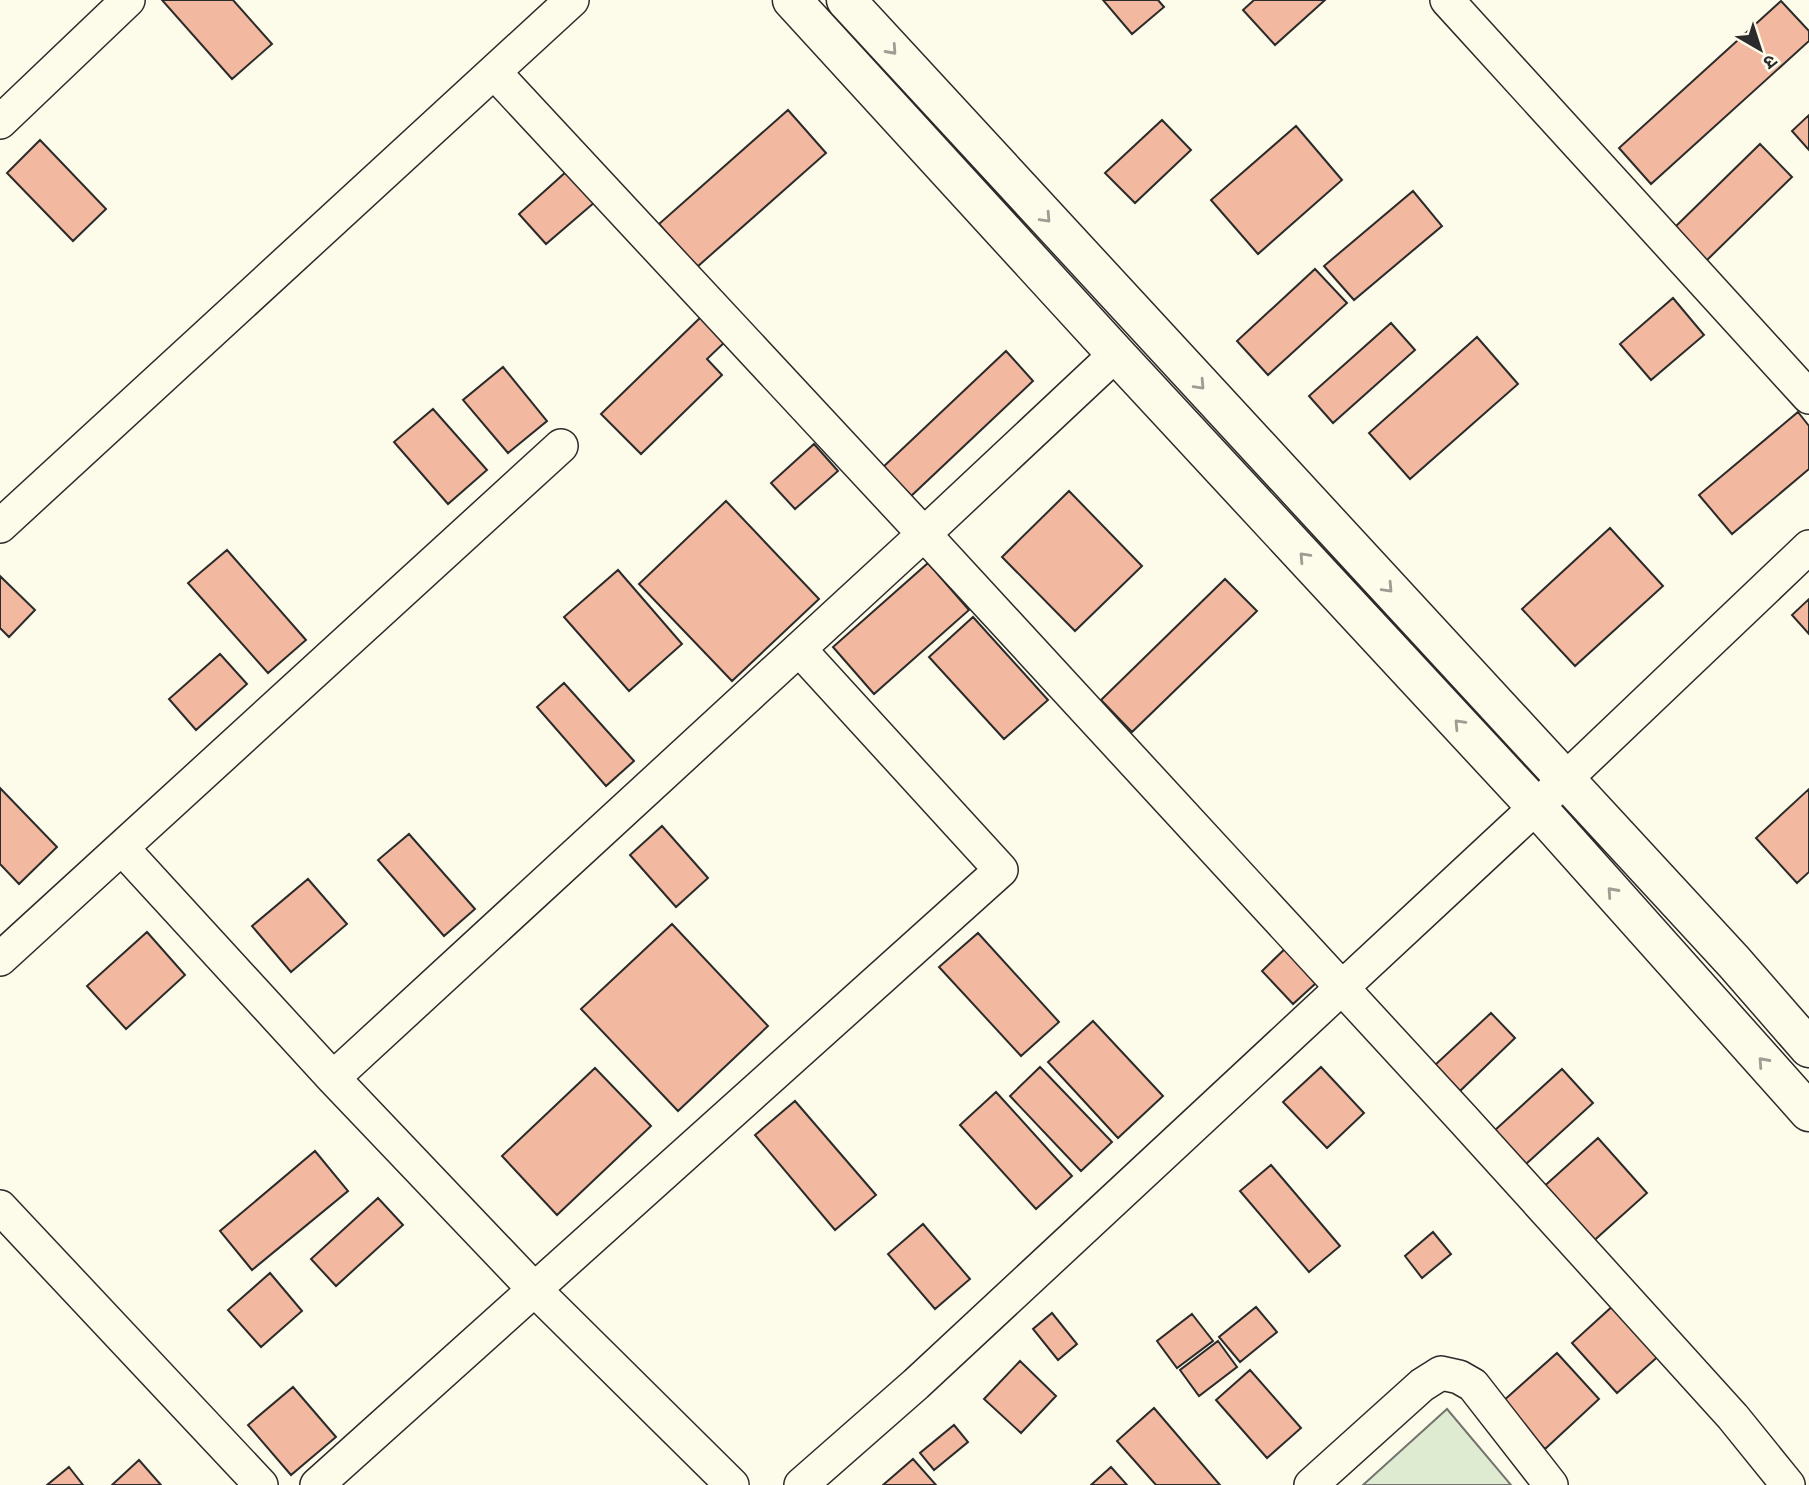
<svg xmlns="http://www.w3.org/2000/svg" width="1809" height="1485" font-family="'Libre Baskerville','Noto Sans Devanagari',serif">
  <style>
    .green { fill: #deebd1; stroke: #74746e; stroke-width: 2 }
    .building { fill: #f2b8a0; stroke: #2b2b2b; stroke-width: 2 }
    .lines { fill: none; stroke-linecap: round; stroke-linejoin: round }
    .minor-casing { stroke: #2b2b2b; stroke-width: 36 }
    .tertiary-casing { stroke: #2b2b2b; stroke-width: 41 }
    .minor { stroke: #fdfbea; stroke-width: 33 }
    .tertiary { stroke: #fdfbea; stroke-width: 38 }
    .oneway { stroke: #9e9d94 }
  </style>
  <rect width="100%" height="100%" fill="#fdfbea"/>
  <path class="green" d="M1447,1409L1511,1485H1363Z"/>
  <path class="building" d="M162,0H233L272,44L232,79Z
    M1103,0H1158L1164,7L1132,34Z
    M1254,0H1325L1275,45L1243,10Z
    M1781,1L1809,31V41L1651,184L1619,148Z
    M788,110L826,153L697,267L659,224Z
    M1809,115V150L1792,131Z
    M1162,120L1191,150L1135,203L1105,173Z
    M1296,126L1342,180L1258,254L1211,200Z
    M40,140L106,209L73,241L7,173Z
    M1760,144L1792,177L1705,262L1673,229Z
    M567,171L595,202L546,244L519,214Z
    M1413,191L1442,226L1354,300L1324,266Z
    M1315,269L1347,303L1268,375L1237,341Z
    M1673,298L1704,335L1651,380L1620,344Z
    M704,314L728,339L707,359L722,375L641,454L601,414Z
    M1391,323L1415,350L1333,423L1309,396Z
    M1477,337L1518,384L1410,479L1369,433Z
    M1006,351L1033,381L909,498L881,469Z
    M503,367L547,421L508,453L463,400Z
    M433,409L487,470L448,504L394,442Z
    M1798,412L1809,426V469L1732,534L1699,495Z
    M814,444L838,471L795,509L771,483Z
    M1069,491L1142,566L1075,631L1002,557Z
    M726,501L819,599L732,681L639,584Z
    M1610,528L1663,586L1575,666L1522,609Z
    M227,550L306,640L268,673L188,583Z
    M928,563L969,610L874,694L833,647Z
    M618,570L682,644L629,691L564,617Z
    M0,576L35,610L9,637L0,628Z
    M1225,579L1257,611L1132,732L1101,700Z
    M1809,599V634L1792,615Z
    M973,617L1048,700L1004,739L929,657Z
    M220,654L247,684L196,730L169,699Z
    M564,683L634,761L606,786L537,707Z
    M0,788L57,847L19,884L0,864Z
    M1809,789V872L1797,883L1756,838Z
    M662,826L708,878L676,907L630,855Z
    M409,834L475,909L444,936L378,860Z
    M308,879L347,924L291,972L252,926Z
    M672,924L768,1026L678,1111L581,1009Z
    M147,932L185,975L126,1029L87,986Z
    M978,933L1059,1022L1021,1056L939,967Z
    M1294,940L1326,974L1293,1004L1262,971Z
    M1491,1013L1515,1038L1460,1091L1435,1065Z
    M1093,1021L1163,1096L1118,1138L1048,1062Z
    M1040,1067L1112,1142L1081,1171L1010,1096Z
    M1321,1067L1364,1113L1327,1148L1283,1102Z
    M595,1068L651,1126L557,1215L502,1156Z
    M1562,1069L1593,1103L1515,1174L1483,1141Z
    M996,1092L1072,1176L1036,1209L960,1125Z
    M795,1101L876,1195L835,1230L755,1135Z
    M1598,1138L1647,1193L1589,1245L1540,1190Z
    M315,1151L348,1191L252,1270L220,1231Z
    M1271,1165L1340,1246L1309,1272L1240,1191Z
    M378,1198L403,1225L336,1286L311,1259Z
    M923,1224L970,1279L935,1309L888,1254Z
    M1433,1232L1451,1254L1422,1278L1405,1256Z
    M270,1273L302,1311L261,1347L228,1310Z
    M1616,1303L1662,1353L1617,1393L1572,1343Z
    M1256,1307L1277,1332L1240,1362L1219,1337Z
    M1052,1313L1077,1344L1058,1360L1033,1329Z
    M1192,1314L1213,1341L1177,1368L1157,1341Z
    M1218,1341L1237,1367L1199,1396L1180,1370Z
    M1557,1353L1599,1399L1545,1449L1502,1402Z
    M1020,1361L1056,1396L1021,1433L984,1399Z
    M1250,1370L1301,1428L1267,1458L1216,1400Z
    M293,1387L336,1437L291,1475L248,1425Z
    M1154,1408L1220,1485H1156L1117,1441Z
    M954,1425L968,1442L934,1470L920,1453Z
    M913,1459L936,1485H883Z
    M139,1460L161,1485H112Z
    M69,1467L83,1485H47Z
    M1111,1467L1127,1485H1091Z"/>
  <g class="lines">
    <g class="minor-casing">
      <path id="minor" d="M1447,0L1809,397
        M494,72L924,534L1463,1119L1733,1417L1788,1485
        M0,122L128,0
        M0,526L572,0
        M122,848L333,1078L534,1289L732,1485
        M0,959L561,446
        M333,1078L924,534L1116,354
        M0,1207L261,1485
        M317,1485L1001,870L799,649
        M801,1485L916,1384L1536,807L1809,547
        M1311,1485L1422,1385L1441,1373L1459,1377L1473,1385L1551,1485"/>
    </g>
    <g class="tertiary-casing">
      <path id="tertiary" d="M792,0L1116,354L1550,822L1809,1112
        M846,0L1734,962L1809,1048"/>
    </g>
    <use href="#minor" class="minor"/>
    <use href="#tertiary" class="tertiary"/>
  </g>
  <defs><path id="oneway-chevron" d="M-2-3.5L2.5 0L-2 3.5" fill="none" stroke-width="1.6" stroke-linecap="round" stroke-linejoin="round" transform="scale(1.75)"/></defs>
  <g class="oneway">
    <use href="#oneway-chevron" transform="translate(892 50) rotate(48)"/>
    <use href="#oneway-chevron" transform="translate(1046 218) rotate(47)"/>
    <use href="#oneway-chevron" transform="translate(1200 385) rotate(47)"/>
    <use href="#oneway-chevron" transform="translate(1304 557) rotate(-133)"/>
    <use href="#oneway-chevron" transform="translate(1388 588) rotate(47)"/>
    <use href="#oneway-chevron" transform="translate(1459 724) rotate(-133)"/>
    <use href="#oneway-chevron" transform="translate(1612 892) rotate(-132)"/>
    <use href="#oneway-chevron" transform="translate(1763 1062) rotate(-132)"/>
  </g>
  <g transform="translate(1760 49) rotate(141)" stroke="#fdfbea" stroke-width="5" paint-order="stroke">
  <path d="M0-5L12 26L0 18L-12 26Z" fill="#2b2b2b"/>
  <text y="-10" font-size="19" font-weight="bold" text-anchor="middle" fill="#2b2b2b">उ</text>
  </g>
</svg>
